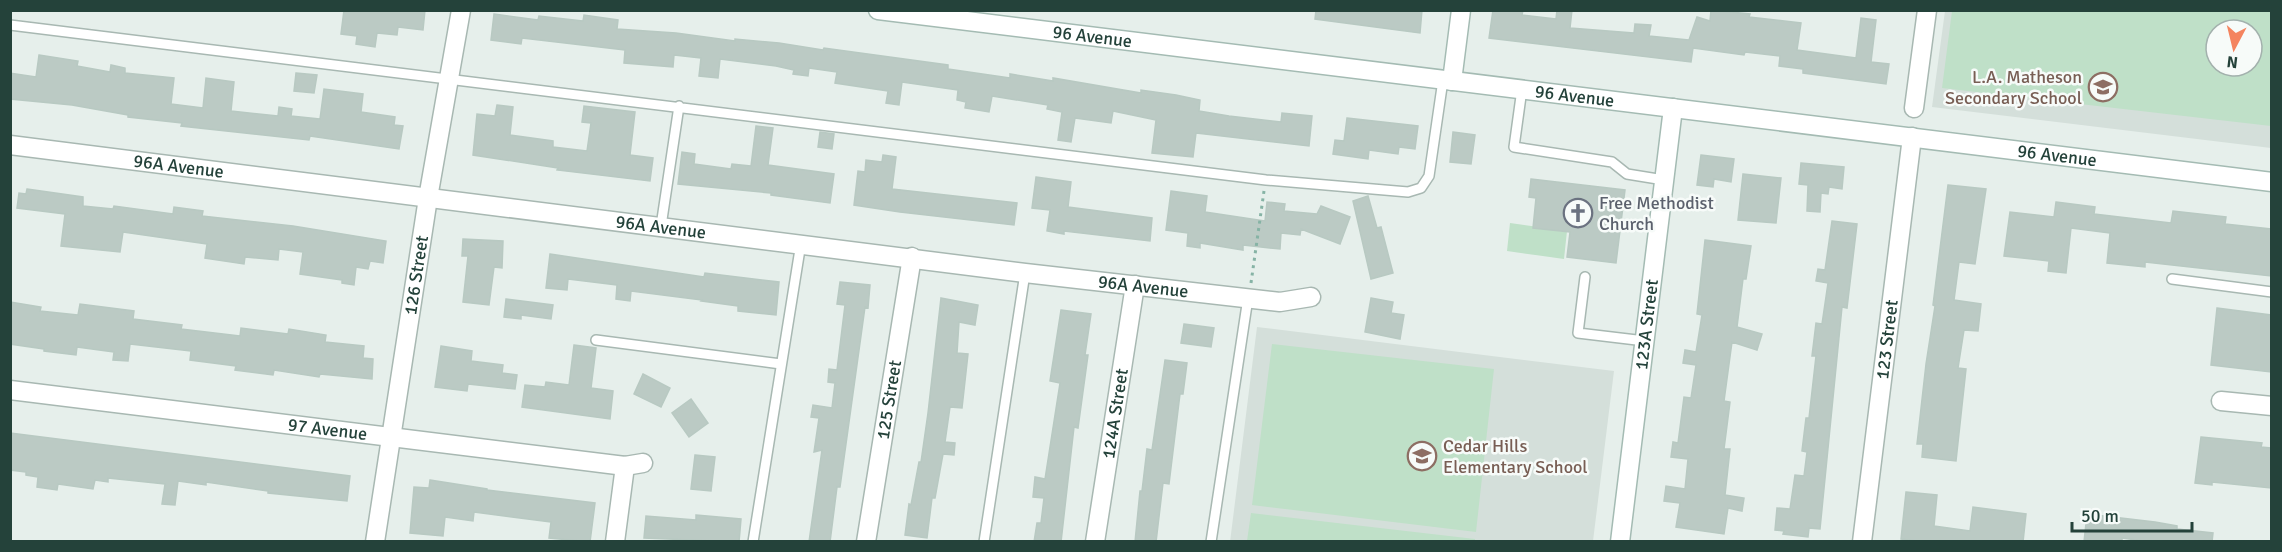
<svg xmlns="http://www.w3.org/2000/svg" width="2282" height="552" font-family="Signika,sans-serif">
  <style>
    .built { fill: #d4dfda; fill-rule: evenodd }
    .green { fill: #bfe0c8; fill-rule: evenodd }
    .building { fill: #bbcac4; stroke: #b8c9c2; stroke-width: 1.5 }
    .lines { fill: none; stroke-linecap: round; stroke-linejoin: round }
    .lane-casing { stroke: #a8b8b2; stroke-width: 12 }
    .street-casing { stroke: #a8b8b2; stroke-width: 21 }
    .secondary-casing { stroke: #a4bbb3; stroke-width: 21 }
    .path { stroke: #86b3a5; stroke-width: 3; stroke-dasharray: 3 4.5; stroke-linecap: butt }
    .lane { stroke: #fff; stroke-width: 9 }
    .street { stroke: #fff; stroke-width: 18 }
    .secondary { stroke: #fff; stroke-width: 18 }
    .labels { text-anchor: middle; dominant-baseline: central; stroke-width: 5; stroke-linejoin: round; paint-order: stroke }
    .street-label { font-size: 18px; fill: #24423a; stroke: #f7fbf9 }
    .education-label { font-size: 18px; fill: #785e54; stroke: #f7fbf9; text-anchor: end }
    .worship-label { font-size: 18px; fill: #5b616d; stroke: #f7fbf9; text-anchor: start }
  </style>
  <rect width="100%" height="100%" fill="#e6efeb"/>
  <path class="built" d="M1945,11H2271V148L1932,107ZM2216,30H2252V66H2216Z
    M1257,327L1614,371L1593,541L1230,542Z"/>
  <path class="green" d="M1952,11H2271V126L1942,88ZM2216,30H2252V66H2216Z
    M1510,223L1567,231L1564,259L1507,251Z
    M1272,344L1494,369L1476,532L1252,505Z
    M1251,513L1475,539V541H1247Z"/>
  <path class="building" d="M344,10H425L423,30L398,27L397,35L377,33L375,47L356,44L357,36L341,34Z
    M1316,10H1422L1420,33L1315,19Z
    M1493,10H1523L1522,15L1556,19L1557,10H1572L1570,28L1634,33L1635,24L1651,25L1649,36L1689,40L1697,17L1710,21L1711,10L1750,14L1749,17L1801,23L1797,50L1856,58L1861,18L1876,20L1871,62L1889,64L1886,84L1803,73V69L1779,66L1780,56L1745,52L1744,55L1693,48L1691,62L1489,38Z
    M494,14L538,20L539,16L583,21L584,15L618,20L617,29L676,33L735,41V39L779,43L823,50L824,48L948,65V69L1010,78V74L1053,81V78L1141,93V90L1176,95L1200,100L1199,111L1229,116L1281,122L1282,113L1312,116L1309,146L1196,133L1193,157L1152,153L1156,120L1113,111L1111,123L1075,118L1071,142L1058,140L1062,112L1047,109L1048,105L992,96L989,112L965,108L966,102L957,100L958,90L902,82L899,105L886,103L888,91L835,83L837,72L809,68L808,76L793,74L794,70L776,66L720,59L718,78L699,76L701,58L674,55L673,67L624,63L625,50L522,38L521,44L491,40Z
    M39,55L78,61L77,66L110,72L111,65L125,68V73L174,78L171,104L203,108L206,78L234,82L231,111L278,116L279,107L292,109L291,116L320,119L324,89L363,94L361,112L395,117L394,125L403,126L399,149L310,136L309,140L181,126L182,123L128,117V115L72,105L10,99V73L36,77Z
    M296,73L317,75L314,93L294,91Z
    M497,105L513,107L510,135L553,141V147L587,151L591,123L582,122L584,106L635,112L630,155L653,158L650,181L557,170L558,168L473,155L477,114L495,116Z
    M1347,118L1418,126L1415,149L1399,147L1398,154L1369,150L1368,159L1333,154L1335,140L1344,141Z
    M756,126L773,128L768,165L834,174L830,203L771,195V193L678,184L682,152L695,154L694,164L731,169L732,164L751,166Z
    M820,132L834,134L832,149L818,147Z
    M1453,132L1475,135L1471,164L1450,162Z
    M883,155L896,157L892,189L1017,203L1014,225L900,212L854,205L858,171L865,172L866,160L882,162Z
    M1701,155L1734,159L1731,182L1714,179L1713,187L1697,185Z
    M1801,163L1844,167L1842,189L1829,187L1828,194L1821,193L1820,212L1807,211L1808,185L1799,184Z
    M1743,174L1781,178L1776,223L1738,220Z
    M1036,177L1071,182L1068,207L1152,218L1150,241L1064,231V234L1047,231L1050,210L1032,208Z
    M1531,179L1625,190L1616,263L1567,257L1570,232L1533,228L1536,198L1529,197Z
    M1948,185L1986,189L1975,264L1959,262L1954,300L1981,304L1978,331L1964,330L1958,368L1966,369L1956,461L1922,457L1923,444H1917L1926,364L1935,306L1933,305Z
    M27,189L83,197V206L113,209L114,206L173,214L174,207L203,211L202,216L293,226L386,241L383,263L370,261L368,269L356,267L354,285L342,283V280L300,274L303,252L279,249L278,260L245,257L244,264L205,258L207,244L123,232L120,252L61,246L65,214L17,208L19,193L26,194Z
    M1171,191L1207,196L1205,212L1265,221L1267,202L1285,204L1284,211L1317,214L1321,206L1350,217L1340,244L1301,229L1300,235L1281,233L1280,249L1243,245V250L1200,243V248L1187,246L1188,233L1166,230Z
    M1368,196L1377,228L1381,227L1393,273L1371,279L1353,201Z
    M2056,202L2095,207L2094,214L2171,223L2173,211L2226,217L2225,224L2271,229V276L2145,262V267L2107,263L2110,233L2071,228L2066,273L2048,271L2049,261L2004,256L2010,212L2054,217Z
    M1832,221L1857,224L1847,308L1842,307L1820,529L1809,528L1808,537L1783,534L1784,531L1775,530L1777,508L1790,509L1795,475L1804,476L1807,452L1802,451L1806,418H1809L1816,356H1812L1816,323L1822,324L1828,283L1816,281L1818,269L1825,270Z
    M463,239L503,241L502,268L494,267L489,305L463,302L468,256H462Z
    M1705,240L1751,246L1746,279H1743L1737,327L1762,334L1757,350L1732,342L1724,401L1730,402L1724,449H1730L1725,495L1744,498L1742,511L1728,508L1724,534L1676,527L1680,503L1664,501L1666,486L1685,489L1688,459L1671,457L1673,442L1678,443L1684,397L1691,398L1696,365L1683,363L1685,350L1696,352L1702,315L1697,314Z
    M550,254L704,277L705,273L779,282L776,315L738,311V306L701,301L702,300L631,291L630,301L616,299L617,285L568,279L567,290L546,288Z
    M840,282L870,285L868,308L865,307L840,487H837L830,542H809L822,450L814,452L819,418L811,417L813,405L832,408L835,383L828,382L829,369L837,370L845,305L837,304Z
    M941,298L978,305L975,325L959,322L957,353L968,354L962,408L950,407L945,442L955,443L954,455L943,454L935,498H932L927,538L905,535L909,504L911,505L919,462H921L928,413Z
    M1371,298L1393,302L1391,313L1404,315L1400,339L1365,332Z
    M506,299L553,305L551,319L521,315V319L504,317Z
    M10,302L41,307L40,311L78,315L80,304L134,311L133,319L182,325L181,329L240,336L241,328L288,334L289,329L326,335L325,342L364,346L363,358L373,359L372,379L320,374L319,377L274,370L273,375L235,370L236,366L190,360L191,351L130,344L128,361L113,360L114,352L77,347L76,355L44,351V349L10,344Z
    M2217,308L2271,315V372L2211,365Z
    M1061,310L1091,314L1085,355H1088L1078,428L1074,427L1061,542H1034L1037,523H1041L1044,498L1033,497L1035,477L1045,479L1060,383L1050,381Z
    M1184,324L1214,328L1211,347L1181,343Z
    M574,345L596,348L591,388L613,391L610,419L522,407L525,385L545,387L546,382L569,385Z
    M441,346L472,351L471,361L503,365L502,373L517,375L515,389L468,384L467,391L435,387Z
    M1165,360L1187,363L1183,394H1180L1169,484L1163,483L1156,542H1135L1140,491H1142L1147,449L1152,450Z
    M643,374L670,388L661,407L634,394Z
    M691,399L708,423L689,437L672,413Z
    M10,433L350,476L347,501L268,493V491L206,482V485L178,481L175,505L162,504L165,484L108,478V482L95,480L93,489L58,484L57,490L37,487L38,477L26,475V472L10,470Z
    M2201,437L2262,443L2261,447L2271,448V488L2212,482V485L2195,483Z
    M695,455L715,457L711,491L691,489Z
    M430,480L487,489V490L595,503L590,542L549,538L551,522L474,512L473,521L445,517L443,536L410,533L414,487L429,488Z
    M1906,492L1937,495L1934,526L1970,531L1973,507L2026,514L2023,542H1926L1901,539Z
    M2087,514L2155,522L2177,526V529L2213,533L2212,542H2150L2122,538V542H2084Z
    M696,515L741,519L739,542L644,538L646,516L696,520Z"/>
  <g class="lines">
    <g class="lane-casing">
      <path id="lane" d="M10,25L1266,180L1408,192L1421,188L1429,176L1443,80
        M1522,89L1514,147L1612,162L1627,174L1664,180
        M661,226L679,106
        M1585,277L1578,333L1645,341
        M2172,279L2272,292
        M596,340L781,364
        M753,542L801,243
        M984,542L1025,273
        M1211,542L1248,298"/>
    </g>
    <g class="street-casing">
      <g id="street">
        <path d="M1914,108L1927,10"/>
        <path id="s1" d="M10,145L1025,273L1280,302L1311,297"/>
        <path id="s2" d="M10,390L625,466L643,463"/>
        <path d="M2221,401L2272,406"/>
        <path id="s3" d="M375,542L428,198L461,10"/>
        <path d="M615,542L625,466"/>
        <path id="s4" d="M866,542L912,257"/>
        <path id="s5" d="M1095,542L1135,285"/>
        <path id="s6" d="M1862,542L1912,137"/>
      </g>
    </g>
    <g class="secondary-casing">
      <g id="secondary">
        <path id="s7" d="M878,10L2272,182"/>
        <path d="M1452,81L1461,10"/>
        <path id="s8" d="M1620,542L1673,108"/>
      </g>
    </g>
    <path class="path" d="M1251,283L1264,191"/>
    <use href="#lane" class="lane"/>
    <use href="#street" class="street"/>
    <use href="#secondary" class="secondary"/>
  </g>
  <defs>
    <g id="school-ring" transform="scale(1.5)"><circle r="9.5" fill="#f7fbf9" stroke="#8d6e63" stroke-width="1.5"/><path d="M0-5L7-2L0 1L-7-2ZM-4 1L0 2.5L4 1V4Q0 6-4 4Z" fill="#8d6e63"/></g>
    <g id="church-ring" transform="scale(1.5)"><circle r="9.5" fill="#f7fbf9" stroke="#6b7280" stroke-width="1.5"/><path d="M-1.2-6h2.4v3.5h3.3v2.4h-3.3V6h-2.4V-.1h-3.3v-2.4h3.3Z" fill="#6b7280"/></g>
  </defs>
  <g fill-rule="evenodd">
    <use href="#school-ring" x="2103" y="87"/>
    <use href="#church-ring" x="1578" y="213"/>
    <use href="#school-ring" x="1422" y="456"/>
  </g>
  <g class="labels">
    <g class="street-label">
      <text stroke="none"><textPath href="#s7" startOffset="216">96 Avenue</textPath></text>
      <text stroke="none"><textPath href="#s7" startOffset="702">96 Avenue</textPath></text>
      <text stroke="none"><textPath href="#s7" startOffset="1188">96 Avenue</textPath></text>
      <text stroke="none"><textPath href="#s1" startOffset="170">96A Avenue</textPath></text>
      <text stroke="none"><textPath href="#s1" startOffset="656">96A Avenue</textPath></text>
      <text stroke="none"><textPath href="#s3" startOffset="270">126 Street</textPath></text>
      <text stroke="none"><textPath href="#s1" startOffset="1142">96A Avenue</textPath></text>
      <text stroke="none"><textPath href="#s8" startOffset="219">123A Street</textPath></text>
      <text stroke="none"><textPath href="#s6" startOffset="204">123 Street</textPath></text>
      <text stroke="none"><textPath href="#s4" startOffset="144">125 Street</textPath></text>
      <text stroke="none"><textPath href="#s5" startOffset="130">124A Street</textPath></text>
      <text stroke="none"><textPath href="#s2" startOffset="320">97 Avenue</textPath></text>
    </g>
    <g class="education-label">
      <text x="2082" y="77">L.A. Matheson<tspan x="2082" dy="21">Secondary School</tspan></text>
      <text x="1443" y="446" text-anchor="start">Cedar Hills<tspan x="1443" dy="21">Elementary School</tspan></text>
    </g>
    <g class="worship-label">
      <text x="1599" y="203">Free Methodist<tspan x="1599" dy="21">Church</tspan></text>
    </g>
  </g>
  <rect width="2282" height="552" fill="none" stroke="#24423a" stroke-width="24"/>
  <g transform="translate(2234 48) rotate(187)"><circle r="28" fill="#f7fbf9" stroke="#a3b1ad" stroke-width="1.5"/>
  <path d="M0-4.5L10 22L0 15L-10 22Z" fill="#f4845f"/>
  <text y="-9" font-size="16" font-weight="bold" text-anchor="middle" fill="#24423a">N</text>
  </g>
  <path d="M2072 522v9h120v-9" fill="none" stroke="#24423a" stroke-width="3"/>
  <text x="2081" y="522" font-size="18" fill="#24423a" stroke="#f7fbf9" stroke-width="4.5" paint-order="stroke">50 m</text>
</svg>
